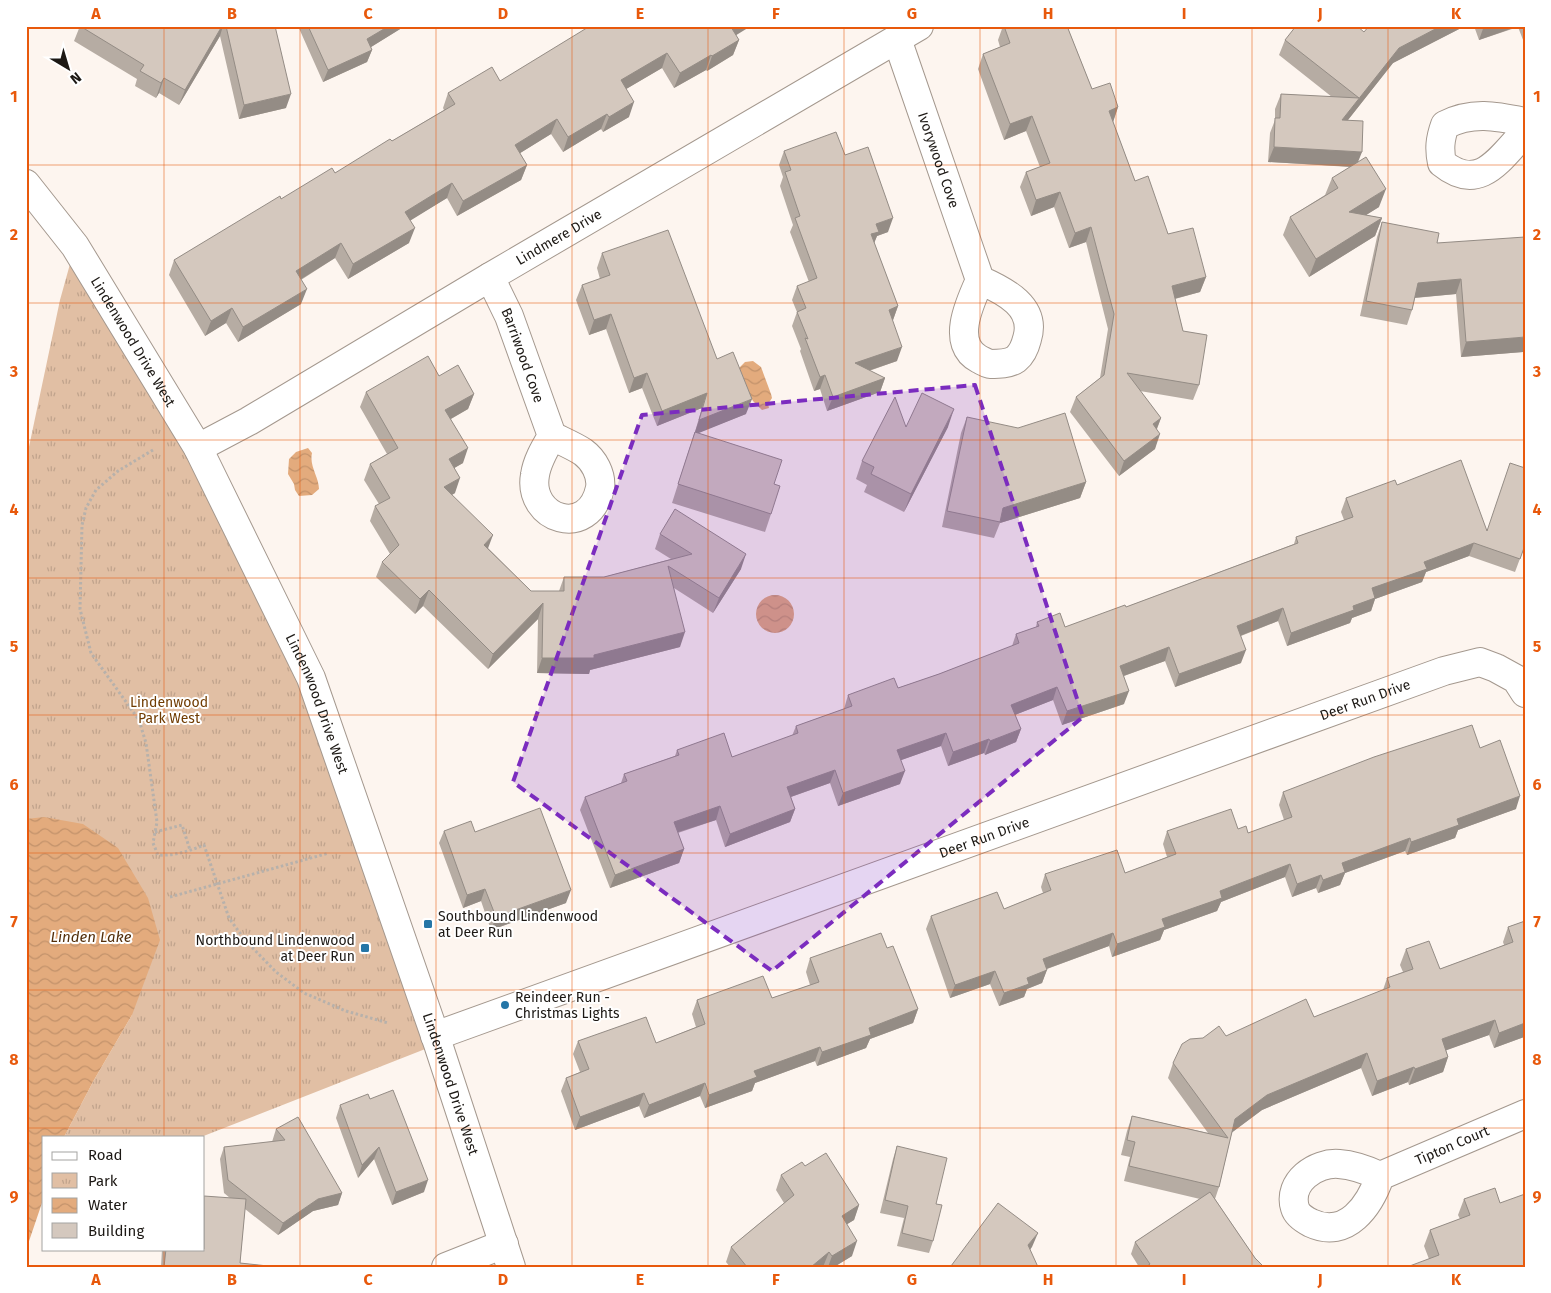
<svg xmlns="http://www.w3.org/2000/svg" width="1551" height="1293" font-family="'Fira Sans',sans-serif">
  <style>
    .park { fill: url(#park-tufts) }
    .water { fill: url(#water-waves) }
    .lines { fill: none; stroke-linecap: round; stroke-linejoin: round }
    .street-casing { stroke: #a4988e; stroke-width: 30 }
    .secondary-casing { stroke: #a4988e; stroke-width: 30 }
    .path { stroke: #b7b1ab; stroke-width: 3; stroke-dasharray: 2.5 2.5; stroke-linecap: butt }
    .street { stroke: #fff; stroke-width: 28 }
    .secondary { stroke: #fff; stroke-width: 28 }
    .wall { fill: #b6aca3 }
    .shaded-wall { fill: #948c85 }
    .building { fill: #d4c8be; stroke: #948c85 }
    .marked { fill: #7b2cbf; fill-opacity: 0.2; stroke: #7b2cbf; stroke-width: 4; stroke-dasharray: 10 6; stroke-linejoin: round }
    .grid { fill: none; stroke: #e8590c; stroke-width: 1; stroke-opacity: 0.55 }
    .poi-dot { fill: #2576a7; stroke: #fff; stroke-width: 2 }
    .labels { text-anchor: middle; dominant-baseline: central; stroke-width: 4; stroke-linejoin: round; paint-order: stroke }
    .street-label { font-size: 14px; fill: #1c1814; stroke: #fff }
    .park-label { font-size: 14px; fill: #703c02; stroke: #fff }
    .poi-label { font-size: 14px; fill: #1c1814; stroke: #fff; text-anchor: start }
    .water-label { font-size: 15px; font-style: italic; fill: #532f0b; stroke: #fff }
    .neatline { fill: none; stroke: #e8590c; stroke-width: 2 }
    .grid-label { font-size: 16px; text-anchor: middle; font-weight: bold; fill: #e8590c }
  </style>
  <defs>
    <pattern id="park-tufts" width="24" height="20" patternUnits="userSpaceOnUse" patternTransform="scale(1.25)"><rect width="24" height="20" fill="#e1bfa4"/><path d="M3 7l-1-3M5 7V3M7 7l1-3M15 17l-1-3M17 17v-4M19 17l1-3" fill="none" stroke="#c0a38c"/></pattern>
    <pattern id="water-waves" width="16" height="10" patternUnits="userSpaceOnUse" patternTransform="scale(1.25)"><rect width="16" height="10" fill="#e3ab7d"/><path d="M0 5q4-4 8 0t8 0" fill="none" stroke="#c2926b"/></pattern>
  </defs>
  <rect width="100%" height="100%" fill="#fdf5ef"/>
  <path class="park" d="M75,246L311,678L438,1044L201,1137H64L94,1080L132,1015L26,819V461L60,300Z"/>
  <path class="water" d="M753,361L761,367L771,394L772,398L768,404L769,408L762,410L753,401L745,387L738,369L745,362Z
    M308,448L312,453C309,466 319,477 319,489L312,495L299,496L295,490L294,484L288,474L289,459L296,452Z
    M756 614a19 19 0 1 1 38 0a19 19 0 1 1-38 0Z
    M44,817L83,824L118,848L148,898L160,940L132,1015L94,1080L64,1137H44V1197L26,1250V819Z"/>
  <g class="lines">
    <g class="street-casing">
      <g id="street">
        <path id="s1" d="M897,39L980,280C970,302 950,344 979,359C983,361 986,363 990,364C998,364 1009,364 1016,359C1022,354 1025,347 1027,339C1037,307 1005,291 980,280"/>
        <path d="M1525,122C1496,116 1472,111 1445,125C1440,139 1439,149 1442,163C1480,194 1500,158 1525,132"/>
        <path id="s2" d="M490,277L509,316L552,436C562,441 574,446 583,452C594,460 602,475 600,488C589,540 527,519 535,475C537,461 545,448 552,436"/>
        <path id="s3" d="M198,448L249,421L490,277L919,26"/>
        <path id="s4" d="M435,1036L1444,671L1480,662L1496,668L1516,679L1525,693"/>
        <path id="s5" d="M1380,1176C1370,1205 1347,1240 1311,1223C1305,1220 1297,1215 1295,1208C1287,1182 1316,1162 1339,1164C1354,1165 1367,1170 1380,1176L1525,1114"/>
        <path d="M446,1267L504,1244"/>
      </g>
    </g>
    <g class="secondary-casing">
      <g id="secondary">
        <path id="s6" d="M26,184L75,246L198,448L311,678L438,1044L511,1267"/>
      </g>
    </g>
    <path class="path" d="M153,450L118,471L96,490L86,508L82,525L80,609L91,653L139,720L146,743L157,822L153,843L158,855C175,856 189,851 204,845L229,918L245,940L276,972L304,993L346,1011L388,1023
      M155,832L182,825L190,850
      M170,897L329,853"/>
    <use href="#street" class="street"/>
    <use href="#secondary" class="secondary"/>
  </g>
  <path class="wall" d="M80,26H275L286,108L239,119L220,36L179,105L159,93L156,98L135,86L137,79L74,41Z
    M298,26H405L371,47L372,50L367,62L323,82Z
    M1003,26H1067L1092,89L1118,107L1113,122L1135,181L1168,234L1206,277L1200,292L1175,299L1183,331L1199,385L1193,400L1140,391L1161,418L1157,429L1155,449L1119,476L1070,412L1076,397L1100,378L1108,329L1086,242L1069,248L1054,207L1031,216L1020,187L1026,172L1040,167L1026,131L1004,140L978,69L983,54L1000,47L998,40Z
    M1369,26H1465L1393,63L1348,120L1358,162L1379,207L1366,215L1382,218L1375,236L1309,277L1283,235L1290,217L1325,195L1332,178L1350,167L1268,162L1270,133L1275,120V109L1281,94L1332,97L1279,55L1285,40L1364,32Z
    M1474,26H1525V45L1518,27L1479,40Z
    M736,35L739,40L733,55L707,71L706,70L674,88L662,68L626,89L629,117L603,132L601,129L563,152L551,134L520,153L527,165L521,180L457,216L447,198L410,220L409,243L348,279L335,258L301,280V304L238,342L226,323L205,336L169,275L174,260L281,199L335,173L392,141L444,110L443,108L448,93L500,81Z
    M784,151L845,155L888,232L877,236L874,243L898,306L893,320H892L897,361L869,371L885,378L880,392L827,411L820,389L814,391L800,351L801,349L792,326L797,312L792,300L797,286L809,282L790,232L793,225L780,186L783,177L779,165Z
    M1382,222L1437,243L1523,352L1461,357L1456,294L1415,298L1412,310L1407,325L1360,316L1377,237Z
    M602,253L717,359L746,414L697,433L774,484L771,514L765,532L672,503L694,434V435L702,408L657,426L642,388L629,393L606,329L589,335L576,300L582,285L600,279L597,268Z
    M439,376L474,394L468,409L451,419L463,463L454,468L455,493L452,495L488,548L531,591H559L564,577H604L671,559L655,549L660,534L741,569L713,613L674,588L680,647L590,670L589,674L537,673L538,619L488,669L423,606L415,614L376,577L382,562L390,554L370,521L375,506L379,504L364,480L370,464L387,454L360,407L366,392Z
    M967,417L1086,482L1080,498L1000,523L994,538L942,527L961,433Z
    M906,427H948L904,512L864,492L867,485L856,479L862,461Z
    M1397,485L1487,530L1525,545L1515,572L1469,556L1426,572L1422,582L1375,599L1371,611L1352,618L1350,623L1287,646L1278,621L1241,636V663L1175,687L1165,661L1124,676V704L1062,725L1053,700L1015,715L1021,729L1016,742L985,755L984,753L948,766L941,746L901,760L900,784L838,806L830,783L791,797L795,809L790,822L725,847L716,820L678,833L684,849L679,863L610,888L580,810L585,797L621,783L624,774L675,756L677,750L732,757L792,736L796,726L844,709L848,695L898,688L939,674L1012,646L1016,634L1036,627L1037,622L1065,627L1126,607L1294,544L1296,537L1344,520L1341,512L1346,498Z
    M1480,748L1516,809L1458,830L1455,838L1407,855L1405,851L1345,873L1340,885L1318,893L1316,888L1292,897L1285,877L1221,902L1217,911L1164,930L1160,940L1112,957L1109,946L1047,969L1042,983L1027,989L1024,997L999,1006L990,984L950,998L926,929L931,916L1004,909L1043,893L1041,887L1045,874L1125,873L1167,857L1163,844L1167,831L1238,829L1248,833L1284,820L1279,805L1283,792Z
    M444,831L566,903L491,930L481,901L463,908L439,843Z
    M1525,921L1524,1037L1494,1048L1489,1035L1446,1050L1448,1057L1443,1072L1409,1085L1408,1082L1372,1096L1361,1068L1262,1110L1232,1132L1219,1187L1215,1199L1255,1258L1264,1267H1139L1131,1254L1135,1242L1200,1199L1124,1181L1130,1157L1121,1155L1127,1131L1132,1116L1208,1133L1168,1078L1173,1063L1203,1038L1226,1036L1314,1017L1383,990L1387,978L1403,972L1400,965L1406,949L1440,969L1504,945L1503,942L1508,927Z
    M887,948L918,1009L913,1023L870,1039L866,1048L817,1066L815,1061L755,1083L752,1091L705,1108L700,1096L644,1118L639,1106L575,1130L561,1091L566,1078L580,1072L573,1054L578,1041L656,1043L696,1027L692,1014L697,1000L772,998L810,985L806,972L810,958Z
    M370,1099L424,1192L392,1205L374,1159L358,1178L336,1118L340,1105Z
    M276,1129L342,1193L338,1205L313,1211L278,1235L245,1209L240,1263L277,1267H161L162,1249H204L230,1198L224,1193L220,1159L224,1147L272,1142Z
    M897,1146L936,1204L933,1241L929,1253L897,1246L904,1218L880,1213L893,1159Z
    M805,1166L859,1205L854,1220L847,1224L852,1256L834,1267H730L726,1262L731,1247L784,1203L776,1190L781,1175Z
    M1464,1199L1525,1267L1429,1259L1424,1246L1430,1230L1460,1219L1458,1215Z"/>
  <path class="shaded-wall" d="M222,26H223L220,36L179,105L185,90Z
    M389,26H405L363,52L367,39Z
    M732,26H751L725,42L731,27Z
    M1441,26H1465L1393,63L1336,135L1342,120L1399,48Z
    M1484,26H1519L1479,40Z
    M739,40L733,55L707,71L712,56Z
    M372,50L367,62L323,82L328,70Z
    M667,53L662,68L616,95L621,80Z
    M711,55L706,70L674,88L680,73Z
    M164,78L159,93L156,98L161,83Z
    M291,94L286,108L239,119L244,105Z
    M634,102L629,117L603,132L609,117Z
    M1118,107L1113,122L1109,111Z
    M607,114L601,129L563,152L568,137Z
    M1032,116L1026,131L1004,140L1010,124Z
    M557,119L551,134L509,160L515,145Z
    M1274,147L1362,152L1356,167L1268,162Z
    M527,165L521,180L457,216L463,201Z
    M452,183L447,198L400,227L405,212Z
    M1386,189L1379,207L1342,230L1349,212Z
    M1060,192L1054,207L1031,216L1036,200Z
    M893,218L888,232L877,236L873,246L866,248L876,224Z
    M1382,218L1375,236L1309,277L1316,259Z
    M1091,227L1086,242L1069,248L1075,233Z
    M415,228L409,243L348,279L353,264Z
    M341,243L335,258L290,286L296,271Z
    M1206,277L1200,292L1166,301L1172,286Z
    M1461,279L1456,294L1412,298L1418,283Z
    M307,289L301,304L238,342L243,327Z
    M898,306L893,320L883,324L889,310Z
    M232,308L226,323L205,336L211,321Z
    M611,314L606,329L589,335L594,320Z
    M1525,337V346L1523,352L1461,357L1466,342Z
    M902,347L897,361L850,377L855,363Z
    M647,373L642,388L629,393L634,378Z
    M825,375L820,389L814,391L820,377Z
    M885,378L880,392L827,411L833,397Z
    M707,393L702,408L657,426L662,411Z
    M474,394L468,409L440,425L445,410Z
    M752,399L746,414L694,435L699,420Z
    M954,409L948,427L904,512L911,494Z
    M1161,418L1155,433L1153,424Z
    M1160,434L1155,449L1119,476L1124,461Z
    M468,448L463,463L444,474L449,459Z
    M460,478L455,493L439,502L444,487Z
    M1086,482L1080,498L1000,523L1003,508Z
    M493,535L487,551L484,545Z
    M1474,543L1469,556L1426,572L1422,582L1375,599L1371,611L1352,618L1350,623L1287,646L1291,633L1353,606L1372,588L1424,562Z
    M746,554L741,569L713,613L719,598Z
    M429,590L423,606L415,614L420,599Z
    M543,603L538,619L488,669L493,654Z
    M1283,608L1278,621L1232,639L1237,626Z
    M685,632L680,647L590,670L589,674L537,673L542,658L594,655Z
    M1169,647L1165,661L1115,679L1120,666Z
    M1246,650L1241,663L1175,687L1179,674Z
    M1057,687L1053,700L1007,718L1011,705Z
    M1129,691L1124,704L1062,725L1067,711Z
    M1021,729L1016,742L985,755L990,741Z
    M946,733L941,746L893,763L897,750Z
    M989,739L984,753L948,766L953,752Z
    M835,770L830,783L782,800L787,787Z
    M905,771L900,784L838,806L843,793Z
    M1520,796L1516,809L1458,830L1455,838L1407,855L1411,842L1457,819Z
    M720,806L716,820L669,835L674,822Z
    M795,809L790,822L725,847L730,834Z
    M1410,838L1405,851L1345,873L1340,885L1318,893L1323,880L1342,863Z
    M684,849L679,863L610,888L615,875Z
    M1290,864L1285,877L1221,902L1217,911L1164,930L1160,940L1112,957L1117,944L1162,919L1220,891Z
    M1321,875L1316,888L1292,897L1297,884Z
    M485,889L481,901L463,908L467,895Z
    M571,890L566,903L491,930L496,917Z
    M1113,933L1109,946L1038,972L1043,959Z
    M1047,970L1042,983L1027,989L1024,997L999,1006L1004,993L1027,978Z
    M995,971L990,984L950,998L955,985Z
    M918,1009L913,1023L870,1039L866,1048L817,1066L822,1052L869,1028Z
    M1495,1020L1489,1035L1436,1054L1442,1039Z
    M1525,1023V1035L1524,1037L1494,1048L1499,1033Z
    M820,1047L815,1061L755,1083L752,1091L705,1108L709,1095L754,1071Z
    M1367,1053L1361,1068L1262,1110L1230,1134L1235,1119L1267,1095Z
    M1448,1057L1443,1072L1409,1085L1415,1069Z
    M1414,1067L1408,1082L1372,1096L1377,1081Z
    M705,1083L700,1096L644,1118L649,1105Z
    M644,1093L639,1106L575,1130L580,1117Z
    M379,1147L374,1159L358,1178L362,1165Z
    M428,1180L424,1192L392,1205L396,1192Z
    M342,1193L338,1205L313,1211L278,1235L283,1223L318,1199Z
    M859,1205L854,1220L836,1231L842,1216Z
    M1038,1233L1032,1247L1023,1260L1028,1245Z
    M857,1241L852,1256L834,1267H828L832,1256Z
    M829,1252L823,1267H811Z"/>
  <path class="building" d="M80,26H222L185,90L164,78L161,83L140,71L144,65Z
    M226,26H275L291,94L244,105Z
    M308,26H389L367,39L372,50L328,70Z
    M590,26H732L731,27L739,40L712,56L711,55L680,73L667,53L621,80L634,102L609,117L607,114L568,137L557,119L515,145L527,165L463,201L452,183L405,212L415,228L353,264L341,243L296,271L307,289L243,327L232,308L211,321L174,260L280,196L281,199L332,168L335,173L390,139L392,141L455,104L448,93L492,67L500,81Z
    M1004,26H1067L1092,89L1110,83L1118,107L1109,111L1135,181L1148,176L1168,234L1193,228L1206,277L1172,286L1183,331L1207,335L1199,385L1127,373L1161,418L1153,424L1160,434L1124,461L1076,397L1104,375L1114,314L1091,227L1075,233L1060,192L1036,200L1026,172L1050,163L1032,116L1010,124L983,54L1010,43Z
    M1296,26H1357L1364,32L1369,26H1441L1399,48L1342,120L1363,121L1362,152L1274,147L1275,118H1280L1281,94L1359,98L1285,40Z
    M836,132L845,155L868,147L893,218L876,224L879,232L871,234L898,306L889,310L902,347L855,363L885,378L833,397L825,375L820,377L805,338L808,339L797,312L806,308L797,286L817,278L795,218L800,216L785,172L791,170L784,151Z
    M1366,157L1386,189L1349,212L1382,218L1316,259L1290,217L1338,188L1332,178Z
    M1382,222L1439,233L1437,243L1525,237V337L1466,342L1461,279L1418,283L1412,310L1366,301Z
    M668,230L717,359L733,352L752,399L699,420L707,393L662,411L647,373L634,378L611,314L594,320L582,285L610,275L602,253Z
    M428,356L439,376L458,365L474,394L445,410L468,448L449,459L460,478L444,487L493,535L484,545L531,591H564V577H604L692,554L660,534L675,509L746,554L719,598L668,566L685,632L594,655V658H542L543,603L493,654L429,590L420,599L382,562L399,545L375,506L390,498L370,464L398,448L366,392Z
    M922,393L954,409L911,494L871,474L874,467L862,461L895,397L906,427Z
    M1065,413L1086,482L1003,508L1000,522L947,511L967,417L1018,428Z
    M695,432L782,460L774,484L780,486L771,514L678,484Z
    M1461,460L1487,531L1510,463L1525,468V545L1520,559L1474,543L1424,562L1427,569L1372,588L1375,598L1353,606L1354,610L1326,620L1291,633L1283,608L1237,626L1246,650L1179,674L1169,647L1120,666L1129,691L1067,711L1057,687L1011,705L1021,729L990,741L989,739L953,752L946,733L897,750L905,771L843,793L835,770L787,787L795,809L730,834L720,806L674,822L684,849L615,875L585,797L627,781L624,774L679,755L677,750L724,733L732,757L798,733L796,726L852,706L848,695L894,678L898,688L939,674L1019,643L1016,634L1039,626L1037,622L1060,613L1065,627L1125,605L1126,607L1298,543L1296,537L1353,517L1346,498L1395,480L1397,485Z
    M1472,725L1480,748L1500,740L1520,796L1457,819L1459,825L1411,842L1410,838L1342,863L1345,872L1323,880L1321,875L1297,884L1290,864L1220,891L1222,898L1162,919L1165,927L1117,944L1113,933L1043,959L1047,970L1027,978L1029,984L1004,993L995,971L955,985L931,916L997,892L1004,909L1051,890L1045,874L1117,850L1125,873L1176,854L1167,831L1231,809L1238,829L1246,826L1248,833L1292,817L1283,792L1374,757Z
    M540,808L571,890L496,917L485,889L467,895L444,831L471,821L475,832Z
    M1525,921V1023L1499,1033L1495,1020L1442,1039L1448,1057L1415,1069L1414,1067L1377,1081L1367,1053L1267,1095L1235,1119L1219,1187L1129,1166L1135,1142L1127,1140L1132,1116L1228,1138L1173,1063L1182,1044L1190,1039L1203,1038L1219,1026L1226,1036L1306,999L1314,1017L1390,987L1387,978L1413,969L1406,949L1429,941L1440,969L1513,942L1508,927Z
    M881,933L887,948L893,946L918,1009L869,1028L871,1035L822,1052L820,1047L754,1071L757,1077L709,1095L705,1083L649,1105L644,1093L580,1117L566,1078L589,1069L578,1041L646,1017L656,1043L705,1024L697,1000L763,976L772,998L819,982L810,958Z
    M393,1090L428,1180L396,1192L379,1147L362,1165L340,1105L368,1094L370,1099Z
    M298,1117L342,1193L318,1199L283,1223L228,1180L224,1147L285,1140L276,1129Z
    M897,1146L947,1158L936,1204L942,1205L933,1241L902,1233L908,1206L885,1200Z
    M826,1153L859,1205L842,1216L857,1241L832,1256L829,1252L811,1267H747L731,1247L794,1195L781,1175L802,1162L805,1166Z
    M1495,1188L1500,1203L1525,1194V1265L1521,1267H1407L1439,1255L1430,1230L1470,1215L1464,1199Z
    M1210,1192L1255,1258L1264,1267H1146L1150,1264L1135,1242Z
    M204,1196L246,1199L240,1263L277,1267H164L166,1249H204Z
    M998,1203L1038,1233L1028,1245L1038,1267H952L951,1266Z"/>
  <path class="marked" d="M975,385L1083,717L772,971L513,782L642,415Z"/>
  <path class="grid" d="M164,26V1137M300,26V1267M436,26V1267M572,26V1267M708,26V1267M844,26V1267M980,26V1267M1116,26V1267M1252,26V1267M1388,26V1267M26,165H1525M26,303H1525M26,440H1525M26,578H1525M26,715H1525M26,853H1525M26,990H1525M26,1128H1525M164,1249V1267"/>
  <g class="poi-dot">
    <rect x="423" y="919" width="10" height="10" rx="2.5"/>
    <rect x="360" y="943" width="10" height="10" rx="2.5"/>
    <circle cx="505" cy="1005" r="5"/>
  </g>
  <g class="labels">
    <g class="street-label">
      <text stroke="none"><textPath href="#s1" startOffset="128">Ivorywood Cove</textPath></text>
      <text stroke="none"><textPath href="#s3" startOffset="418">Lindmere Drive</textPath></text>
      <text stroke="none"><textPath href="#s6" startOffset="191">Lindenwood Drive West</textPath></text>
      <text stroke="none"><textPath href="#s2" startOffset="85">Barriwood Cove</textPath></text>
      <text stroke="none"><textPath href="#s4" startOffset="989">Deer Run Drive</textPath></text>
      <text stroke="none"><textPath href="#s6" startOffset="598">Lindenwood Drive West</textPath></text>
      <text stroke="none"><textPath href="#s4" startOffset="584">Deer Run Drive</textPath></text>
      <text stroke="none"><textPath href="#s6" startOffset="1001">Lindenwood Drive West</textPath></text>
      <text stroke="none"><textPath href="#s5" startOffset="312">Tipton Court</textPath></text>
    </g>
    <g class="park-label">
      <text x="169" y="702">Lindenwood<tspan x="169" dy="16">Park West</tspan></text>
    </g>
    <g class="poi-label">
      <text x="438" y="916">Southbound Lindenwood<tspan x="438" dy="16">at Deer Run</tspan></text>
      <text x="355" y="940" text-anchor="end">Northbound Lindenwood<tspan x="355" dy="16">at Deer Run</tspan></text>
      <text x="515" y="997">Reindeer Run -<tspan x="515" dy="16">Christmas Lights</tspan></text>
    </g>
    <g class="water-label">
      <text x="91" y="937">Linden Lake</text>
    </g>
  </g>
  <rect width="1551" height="1293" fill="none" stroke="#ffffff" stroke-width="55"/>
  <rect x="42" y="1136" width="162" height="115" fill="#ffffff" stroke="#a4a3a1"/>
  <rect x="52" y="1152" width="25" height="8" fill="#ffffff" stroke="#a4a3a1"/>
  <text x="88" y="1160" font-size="15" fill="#1c1814">Road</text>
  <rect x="52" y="1173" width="25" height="15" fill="url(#park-tufts)" stroke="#a4a3a1"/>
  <text x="88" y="1186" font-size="15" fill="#1c1814">Park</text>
  <rect x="52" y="1198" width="25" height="15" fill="url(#water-waves)" stroke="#a4a3a1"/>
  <text x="88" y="1210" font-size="15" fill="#1c1814">Water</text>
  <rect x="52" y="1223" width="25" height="15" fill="#d4c8be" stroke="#a4a3a1"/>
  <text x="88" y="1236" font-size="15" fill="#1c1814">Building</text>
  <g transform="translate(68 68) rotate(142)" stroke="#ffffff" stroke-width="4" paint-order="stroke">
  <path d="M0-4L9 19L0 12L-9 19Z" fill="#1c1814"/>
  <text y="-8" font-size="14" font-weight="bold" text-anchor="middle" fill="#1c1814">N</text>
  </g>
  <rect x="28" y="28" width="1496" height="1238" class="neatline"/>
  <g class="grid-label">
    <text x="96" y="19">A</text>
    <text x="232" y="19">B</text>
    <text x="368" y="19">C</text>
    <text x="503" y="19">D</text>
    <text x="640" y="19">E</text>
    <text x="776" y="19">F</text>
    <text x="912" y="19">G</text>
    <text x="1048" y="19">H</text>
    <text x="1184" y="19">I</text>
    <text x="1320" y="19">J</text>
    <text x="1456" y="19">K</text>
    <text x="14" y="102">1</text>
    <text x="1537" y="102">1</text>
    <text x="14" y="240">2</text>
    <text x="1537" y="240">2</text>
    <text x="14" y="377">3</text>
    <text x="1537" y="377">3</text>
    <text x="14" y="515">4</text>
    <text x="1537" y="515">4</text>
    <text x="14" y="652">5</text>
    <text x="1537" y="652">5</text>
    <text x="14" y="790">6</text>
    <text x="1537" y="790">6</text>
    <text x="14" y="927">7</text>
    <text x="1537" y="927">7</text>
    <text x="14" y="1065">8</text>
    <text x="1537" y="1065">8</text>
    <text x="14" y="1202">9</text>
    <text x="1537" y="1202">9</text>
    <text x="96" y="1285">A</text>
    <text x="232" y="1285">B</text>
    <text x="368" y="1285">C</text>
    <text x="503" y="1285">D</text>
    <text x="640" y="1285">E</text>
    <text x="776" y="1285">F</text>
    <text x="912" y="1285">G</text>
    <text x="1048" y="1285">H</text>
    <text x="1184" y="1285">I</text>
    <text x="1320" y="1285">J</text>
    <text x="1456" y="1285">K</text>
  </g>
</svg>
